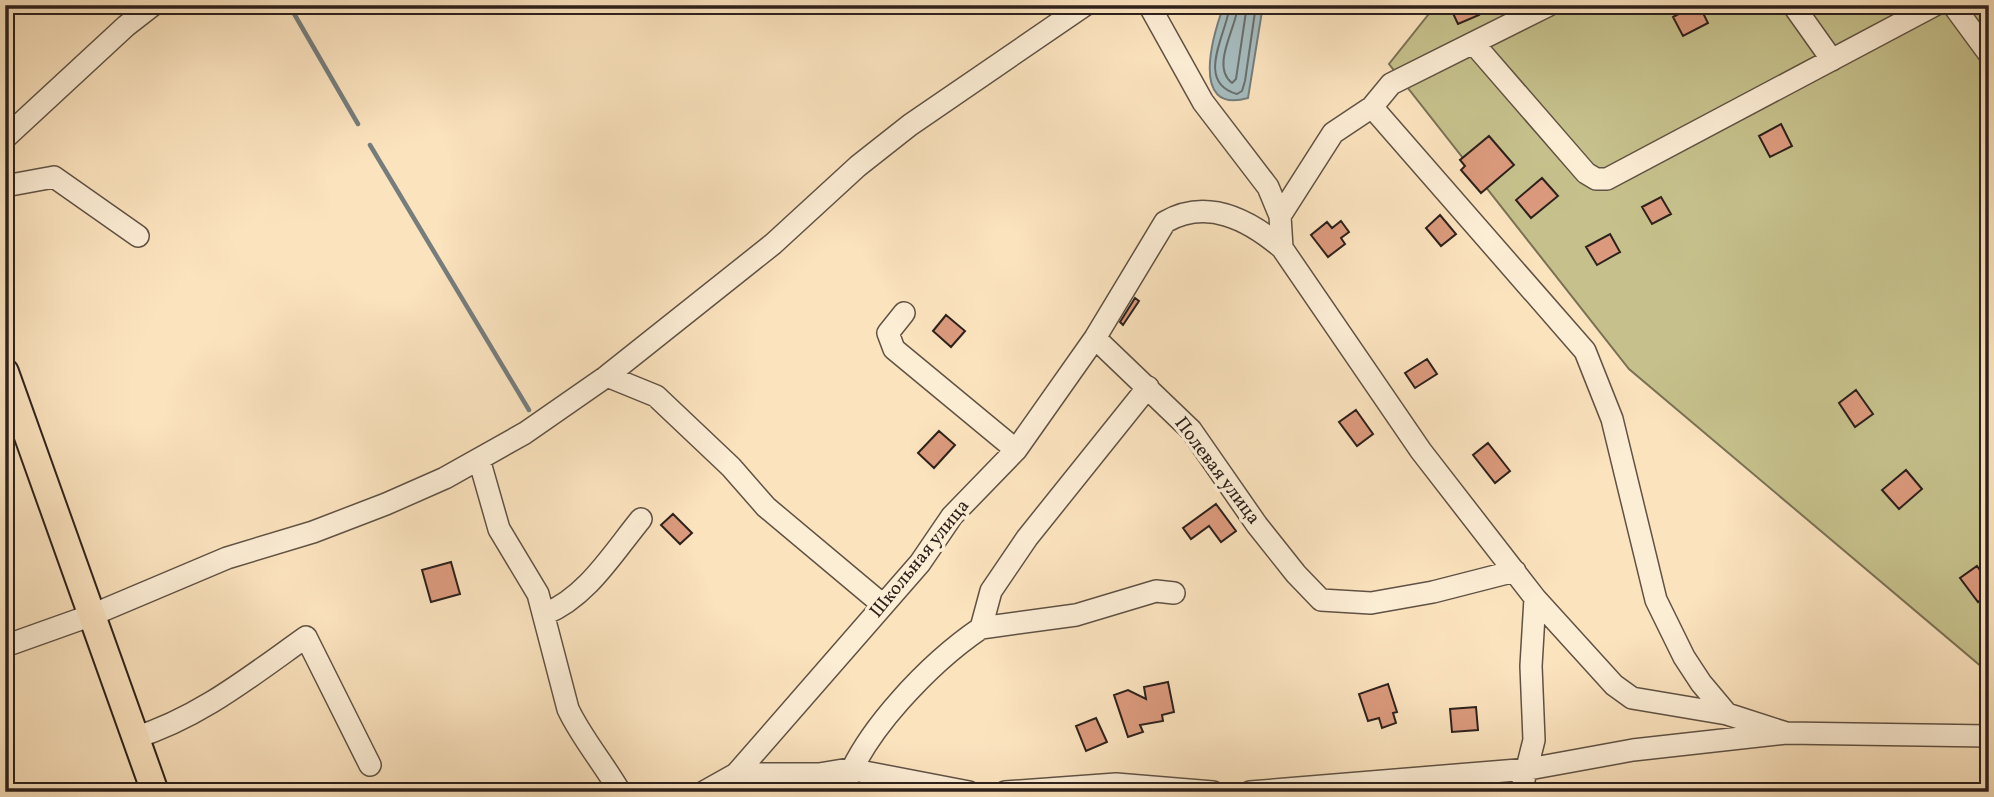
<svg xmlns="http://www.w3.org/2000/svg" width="1994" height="797" font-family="Vollkorn,serif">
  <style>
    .green { fill: #c6c18c; stroke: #7a7154; stroke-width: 2 }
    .water { fill: #a5bbbd; stroke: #757d7d; stroke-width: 2 }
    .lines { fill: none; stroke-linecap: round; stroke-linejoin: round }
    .shore { stroke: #696e6c; stroke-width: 2 }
    .stream { stroke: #757d7d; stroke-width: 4.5 }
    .building { fill: #db9a7d; stroke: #2d211c; stroke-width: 2 }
    .minor-casing { stroke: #605244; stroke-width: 24 }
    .major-casing { stroke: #2d211c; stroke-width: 30 }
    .minor { stroke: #fcedd5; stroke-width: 21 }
    .major { stroke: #fbe3be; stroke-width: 26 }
    .labels { text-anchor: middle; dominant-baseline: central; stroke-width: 7; stroke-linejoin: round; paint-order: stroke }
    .street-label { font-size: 19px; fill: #2d211c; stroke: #fcedd5 }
  </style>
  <rect width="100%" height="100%" fill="#fbe3be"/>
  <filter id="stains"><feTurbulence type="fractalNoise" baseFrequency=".00286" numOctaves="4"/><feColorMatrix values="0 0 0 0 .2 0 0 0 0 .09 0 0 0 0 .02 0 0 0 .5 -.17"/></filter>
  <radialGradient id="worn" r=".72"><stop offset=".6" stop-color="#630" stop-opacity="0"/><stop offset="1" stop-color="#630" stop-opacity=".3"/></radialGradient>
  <path class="green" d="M1436,5H1989V673L1629,369L1389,64Z"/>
  <path class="water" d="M1224,5H1263L1248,98C1188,115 1214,32 1224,5Z"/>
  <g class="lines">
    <path class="shore" d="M1230,5C1227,33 1194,82 1237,94L1242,91L1245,81L1256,5
      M1238,5C1237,27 1210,66 1232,83L1236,79L1247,5"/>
    <path class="stream" d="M289,5L358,124
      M370,145L529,410"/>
  </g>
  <path class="building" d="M1449,5H1474L1479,15L1458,24Z
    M1695,5H1699L1708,23L1683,36L1673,17Z
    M1781,124L1792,146L1770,157L1759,136Z
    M1489,136L1514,165L1481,193L1461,170L1465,166L1460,160Z
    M1542,178L1558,196L1531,218L1516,200Z
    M1661,197L1671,214L1652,224L1642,207Z
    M1440,215L1456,234L1441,246L1426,228Z
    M1341,221L1349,232L1341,238L1345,244L1328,257L1311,235L1327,222L1332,228Z
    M1610,234L1620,252L1597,265L1586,247Z
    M1135,298L1139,301L1123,325L1120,322Z
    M946,315L965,331L951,347L933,331Z
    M1427,359L1437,374L1415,388L1405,373Z
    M1856,390L1873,414L1855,427L1839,403Z
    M1356,410L1373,434L1357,446L1339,422Z
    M939,431L955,445L934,468L918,453Z
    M1488,443L1510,471L1495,483L1473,455Z
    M1906,470L1922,489L1899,509L1882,490Z
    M1216,504L1236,531L1221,542L1209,526L1191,539L1183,528Z
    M673,514L692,533L680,544L661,525Z
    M451,562L460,594L431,602L422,570Z
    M1977,566L1989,583V594L1978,602L1960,578Z
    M1168,682L1174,712L1162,715L1163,721L1140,725L1143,732L1128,737L1114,695L1128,690L1146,699L1144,687Z
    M1388,684L1397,712L1393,713L1396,723L1382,728L1379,718L1368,721L1359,694Z
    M1476,707L1478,730L1452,732L1450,709Z
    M1096,718L1107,742L1086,751L1076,726Z"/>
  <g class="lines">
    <g class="minor-casing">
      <path id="minor" d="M1149,5L1203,102L1268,187L1280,216
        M1793,5L1832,60
        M1953,5L1989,54
        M1474,44L1586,173L1596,179H1607L1935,5
        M1372,107L1585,351L1612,419L1656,600L1684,657L1701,683L1727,714
        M5,138L126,26L153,5
        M5,186L54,177L138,236
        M1282,248L1280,216L1333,133L1372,107L1391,84L1549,5
        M904,313L888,333L894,349L1016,450
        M1095,338L1191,430L1257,525L1296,574L1321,600L1371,603L1433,592L1515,571
        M607,376L656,396L731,467L766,507L883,605
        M479,459L499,529L538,594L568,709C581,737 604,764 620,792
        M1535,598L1614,685L1632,698L1727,714L1786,733L1989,736
        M545,614C587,597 613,553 641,519
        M981,628L1076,615L1156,591L1174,593
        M5,646L92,615L227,558L313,532L386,504L445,478L525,433L607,376L773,244L858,166L910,125L1085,5
        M134,738C199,718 251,676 306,637L370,765
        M736,774H819L849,769L969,792
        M704,792L736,774L920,563L952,516L1016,450L1095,338L1165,222C1207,198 1248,219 1282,248L1421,451L1535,598L1531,666L1534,740L1521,792
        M843,792C861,733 931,662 981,628L991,591L1027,538L1148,387
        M1005,792L1116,784L1213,792
        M1250,792L1529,769L1633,750L1786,733"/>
    </g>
    <g class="major-casing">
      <path id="major" d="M5,372L155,792"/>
    </g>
    <use href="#minor" class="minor"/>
    <use href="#major" class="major"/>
  </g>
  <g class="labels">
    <g class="street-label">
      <text transform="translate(1217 471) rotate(53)">Полевая улица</text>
      <text transform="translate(920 559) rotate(-51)">Школьная улица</text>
    </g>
  </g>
  <rect width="1994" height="797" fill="none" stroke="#fbe3be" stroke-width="28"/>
  <rect x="7" y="7" width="1980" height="783" fill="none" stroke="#2d211c" stroke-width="3.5"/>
  <rect x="14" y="14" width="1966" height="769" fill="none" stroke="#2d211c" stroke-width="2"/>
  <rect width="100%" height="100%" filter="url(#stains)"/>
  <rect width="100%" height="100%" fill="url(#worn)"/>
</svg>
